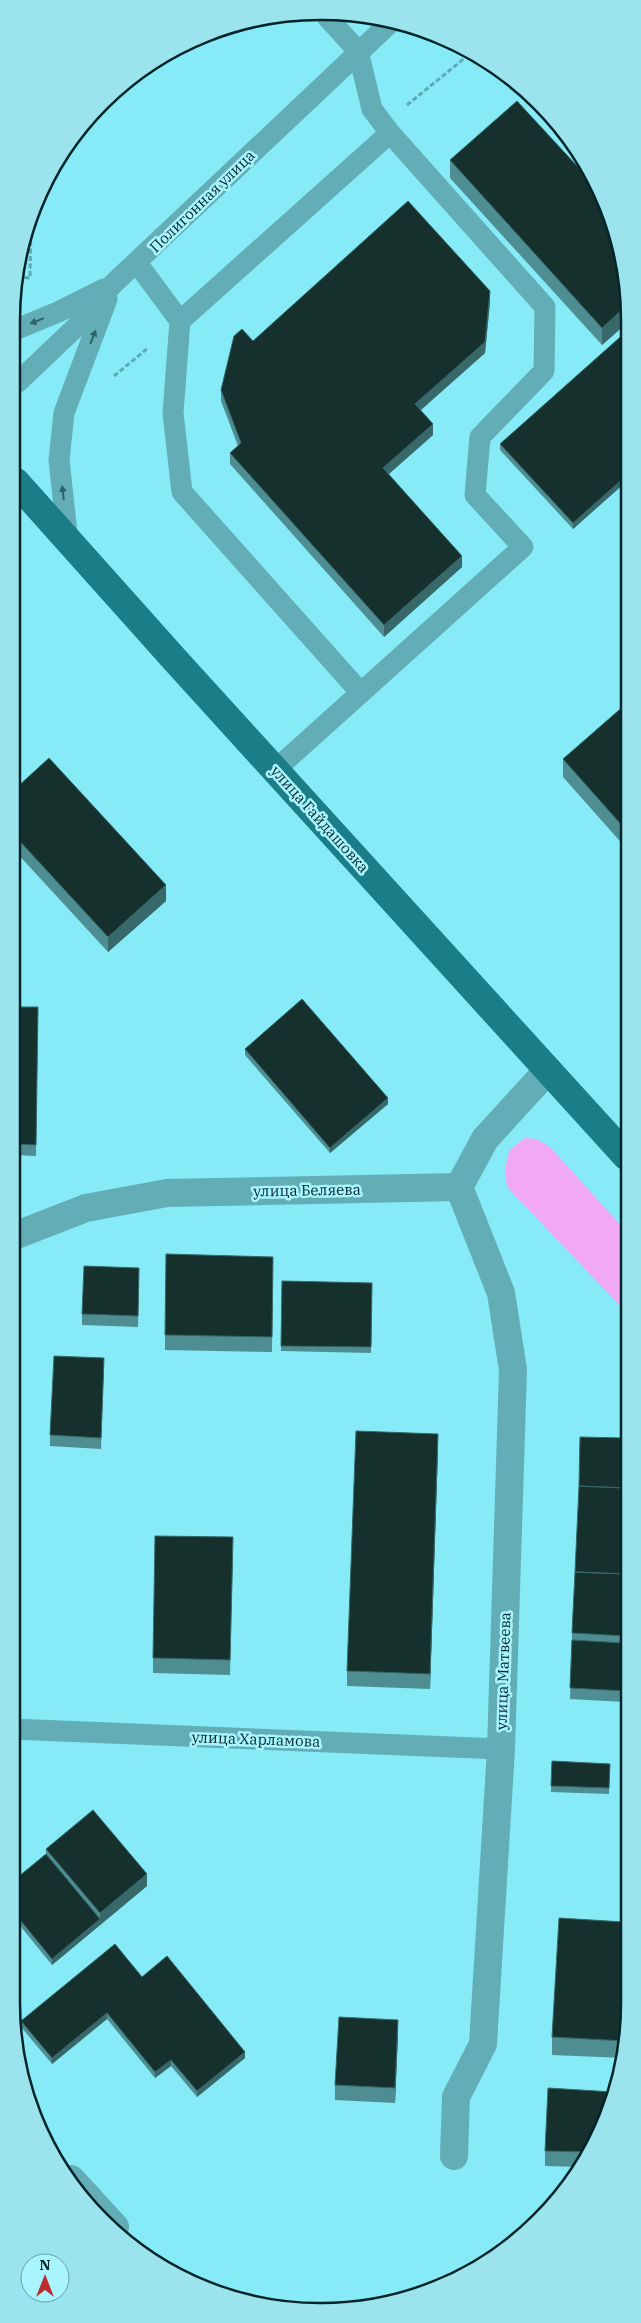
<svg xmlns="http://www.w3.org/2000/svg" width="641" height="2323" font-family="'IBM Plex Serif',serif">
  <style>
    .green { fill: #f2a9f5 }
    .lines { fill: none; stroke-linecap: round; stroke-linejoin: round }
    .path { stroke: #5cabb4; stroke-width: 3; stroke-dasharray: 5 2.5; stroke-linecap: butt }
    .service { stroke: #62adb6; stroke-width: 21 }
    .minor { stroke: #62adb6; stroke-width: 28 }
    .tertiary { stroke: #62adb6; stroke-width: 28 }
    .primary { stroke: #1a7d87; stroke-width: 28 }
    .wall { fill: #4e8e92 }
    .shaded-wall { fill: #37686a }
    .building { fill: #15302d; stroke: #37686a }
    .oneway { fill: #2e6268 }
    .labels { text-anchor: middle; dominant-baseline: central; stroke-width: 5; stroke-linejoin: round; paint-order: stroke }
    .street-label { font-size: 15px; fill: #042529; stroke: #a8f5ff }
    .rim { fill: none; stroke: #042529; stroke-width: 2.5 }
  </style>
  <rect width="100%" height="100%" fill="#86ebf7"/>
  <path class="green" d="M524,1138L537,1139L551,1148L625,1230V1311L507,1187L505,1170L509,1151Z"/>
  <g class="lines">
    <path class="path" d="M407,105L472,52
      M17,277L30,278L31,226
      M114,376L148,348"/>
    <path class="service" d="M137,263L180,321L173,413L182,492L361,693
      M180,321L390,133L372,109L358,51L327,17
      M17,329L58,312L104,289
      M17,383L75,328L113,284L392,21
      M68,542L59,460L64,413L107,299
      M275,770L523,547L475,495L480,437L544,371L545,307L390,133
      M12,1729L501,1749"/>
    <path class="minor" d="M14,1236L86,1208L167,1193L459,1187L485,1139L548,1070
      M454,2156L456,2097L483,2044L501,1749L513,1370L501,1293L459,1187"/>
    <path class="tertiary" d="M71,2179L115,2227"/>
    <path class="primary" d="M16,482L176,661L626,1156"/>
  </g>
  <path class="wall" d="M450,160L627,280V323L602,345L450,178Z
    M490,302L485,353L421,410L433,435L389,474L462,567L384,637L230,464V453L238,446L221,401V390L253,341Z
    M627,331V481L573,529L500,450V444Z
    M626,704V848L563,777V759Z
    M15,789L166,901L108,952L15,851Z
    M15,1007H38L36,1156L14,1155Z
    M245,1049L388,1104L330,1153L245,1055Z
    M273,1257L272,1352L165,1350V1335Z
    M139,1279L138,1327L82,1325V1314Z
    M282,1281L372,1283L371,1353L281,1351Z
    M104,1369L101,1449L50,1446V1435Z
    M625,1438V1702L570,1699L572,1633Z
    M438,1449L430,1689L347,1686V1671Z
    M233,1553L230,1675L153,1673V1658Z
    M552,1761L610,1764L609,1794L551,1792Z
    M46,1849L147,1886L52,1965L12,1916V1882L46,1854Z
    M624,1922V2058L552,2055V2037Z
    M142,1977L245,2058L197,2097L171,2066L155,2078L107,2019L52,2064L21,2027V2021Z
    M398,2035L395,2103L335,2100V2085Z
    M613,2092L588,2157L580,2167L545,2166V2151Z"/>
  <path class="shaded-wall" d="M490,291V302L485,353L415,415V404Z
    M627,305V323L602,345V328Z
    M433,424V435L383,479V468Z
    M627,475V481L573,529V523Z
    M462,556V567L384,637V625Z
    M166,885V901L108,952V937Z
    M388,1098V1104L330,1153V1148Z
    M438,1434V1449L430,1689V1674Z
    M147,1874V1886L52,1965V1959L100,1919V1913Z
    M107,2013V2019L52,2064V2058Z
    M398,2020V2035L395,2103V2088Z
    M245,2052V2058L197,2097V2091Z
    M171,2060V2066L155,2078V2072Z"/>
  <path class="building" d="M517,101L601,192L627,280V305L602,328L450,160Z
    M408,201L490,291L485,342L415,404L433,424L383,468L462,556L384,625L230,453L241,443L221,390L234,336L242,329L253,341Z
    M627,331V475L573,523L500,444Z
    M626,704V830L563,759Z
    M49,758L166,885L108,937L15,836V789Z
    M302,999L388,1098L330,1148L245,1049Z
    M15,1007H38L36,1145L14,1144Z
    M166,1254L273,1257L272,1337L165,1335Z
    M84,1266L139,1268L138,1316L82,1314Z
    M282,1281L372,1283L371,1347L281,1346Z
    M54,1356L104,1358L101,1438L50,1435Z
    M356,1431L438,1434L430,1674L347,1671Z
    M580,1437L625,1438V1488L579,1486Z
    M579,1486L625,1488V1574L575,1572Z
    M155,1536L233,1537L230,1660L153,1658Z
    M575,1572L625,1574V1636L572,1633Z
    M572,1640L625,1643V1691L570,1688Z
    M552,1761L610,1764L609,1788L551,1786Z
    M93,1810L147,1874L100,1913L46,1849Z
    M46,1854L100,1919L52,1959L12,1910V1882Z
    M559,1918L624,1922V2041L552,2037Z
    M115,1944L142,1977L167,1956L245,2052L197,2091L171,2060L155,2072L107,2013L52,2058L21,2021Z
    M339,2017L398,2020L395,2088L335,2085Z
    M548,2088L613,2092L590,2152L545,2151Z"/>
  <defs><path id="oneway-solid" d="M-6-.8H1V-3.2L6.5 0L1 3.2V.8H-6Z" transform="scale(1.25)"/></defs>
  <g class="oneway">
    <use href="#oneway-solid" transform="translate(37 321) rotate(158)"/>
    <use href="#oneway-solid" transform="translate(93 337) rotate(-69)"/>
    <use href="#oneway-solid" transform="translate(63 493) rotate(-96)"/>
  </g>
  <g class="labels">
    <g class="street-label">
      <text transform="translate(202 201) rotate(-44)">Полигонная улица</text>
      <text transform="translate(320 819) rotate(48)">улица Гайдашовка</text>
      <text transform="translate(307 1190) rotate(-1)">улица Беляева</text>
      <text transform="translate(503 1671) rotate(-88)">улица Матвеева</text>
      <text transform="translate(256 1739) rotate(2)">улица Харламова</text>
    </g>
  </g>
  <path d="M0 0H641V2323H0ZM320 20H321A300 300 0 0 1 621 320V2003A300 300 0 0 1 321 2303H320A300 300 0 0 1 20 2003V320A300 300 0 0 1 320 20Z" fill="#9be4ee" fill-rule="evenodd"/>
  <path class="rim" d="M320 20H321A300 300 0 0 1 621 320V2003A300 300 0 0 1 321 2303H320A300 300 0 0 1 20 2003V320A300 300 0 0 1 320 20Z"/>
  <g transform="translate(45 2278)"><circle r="24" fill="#a8f5ff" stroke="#66a2a9"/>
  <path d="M0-4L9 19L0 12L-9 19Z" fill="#bc2d2f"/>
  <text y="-8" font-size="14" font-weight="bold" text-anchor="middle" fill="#042529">N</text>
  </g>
</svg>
